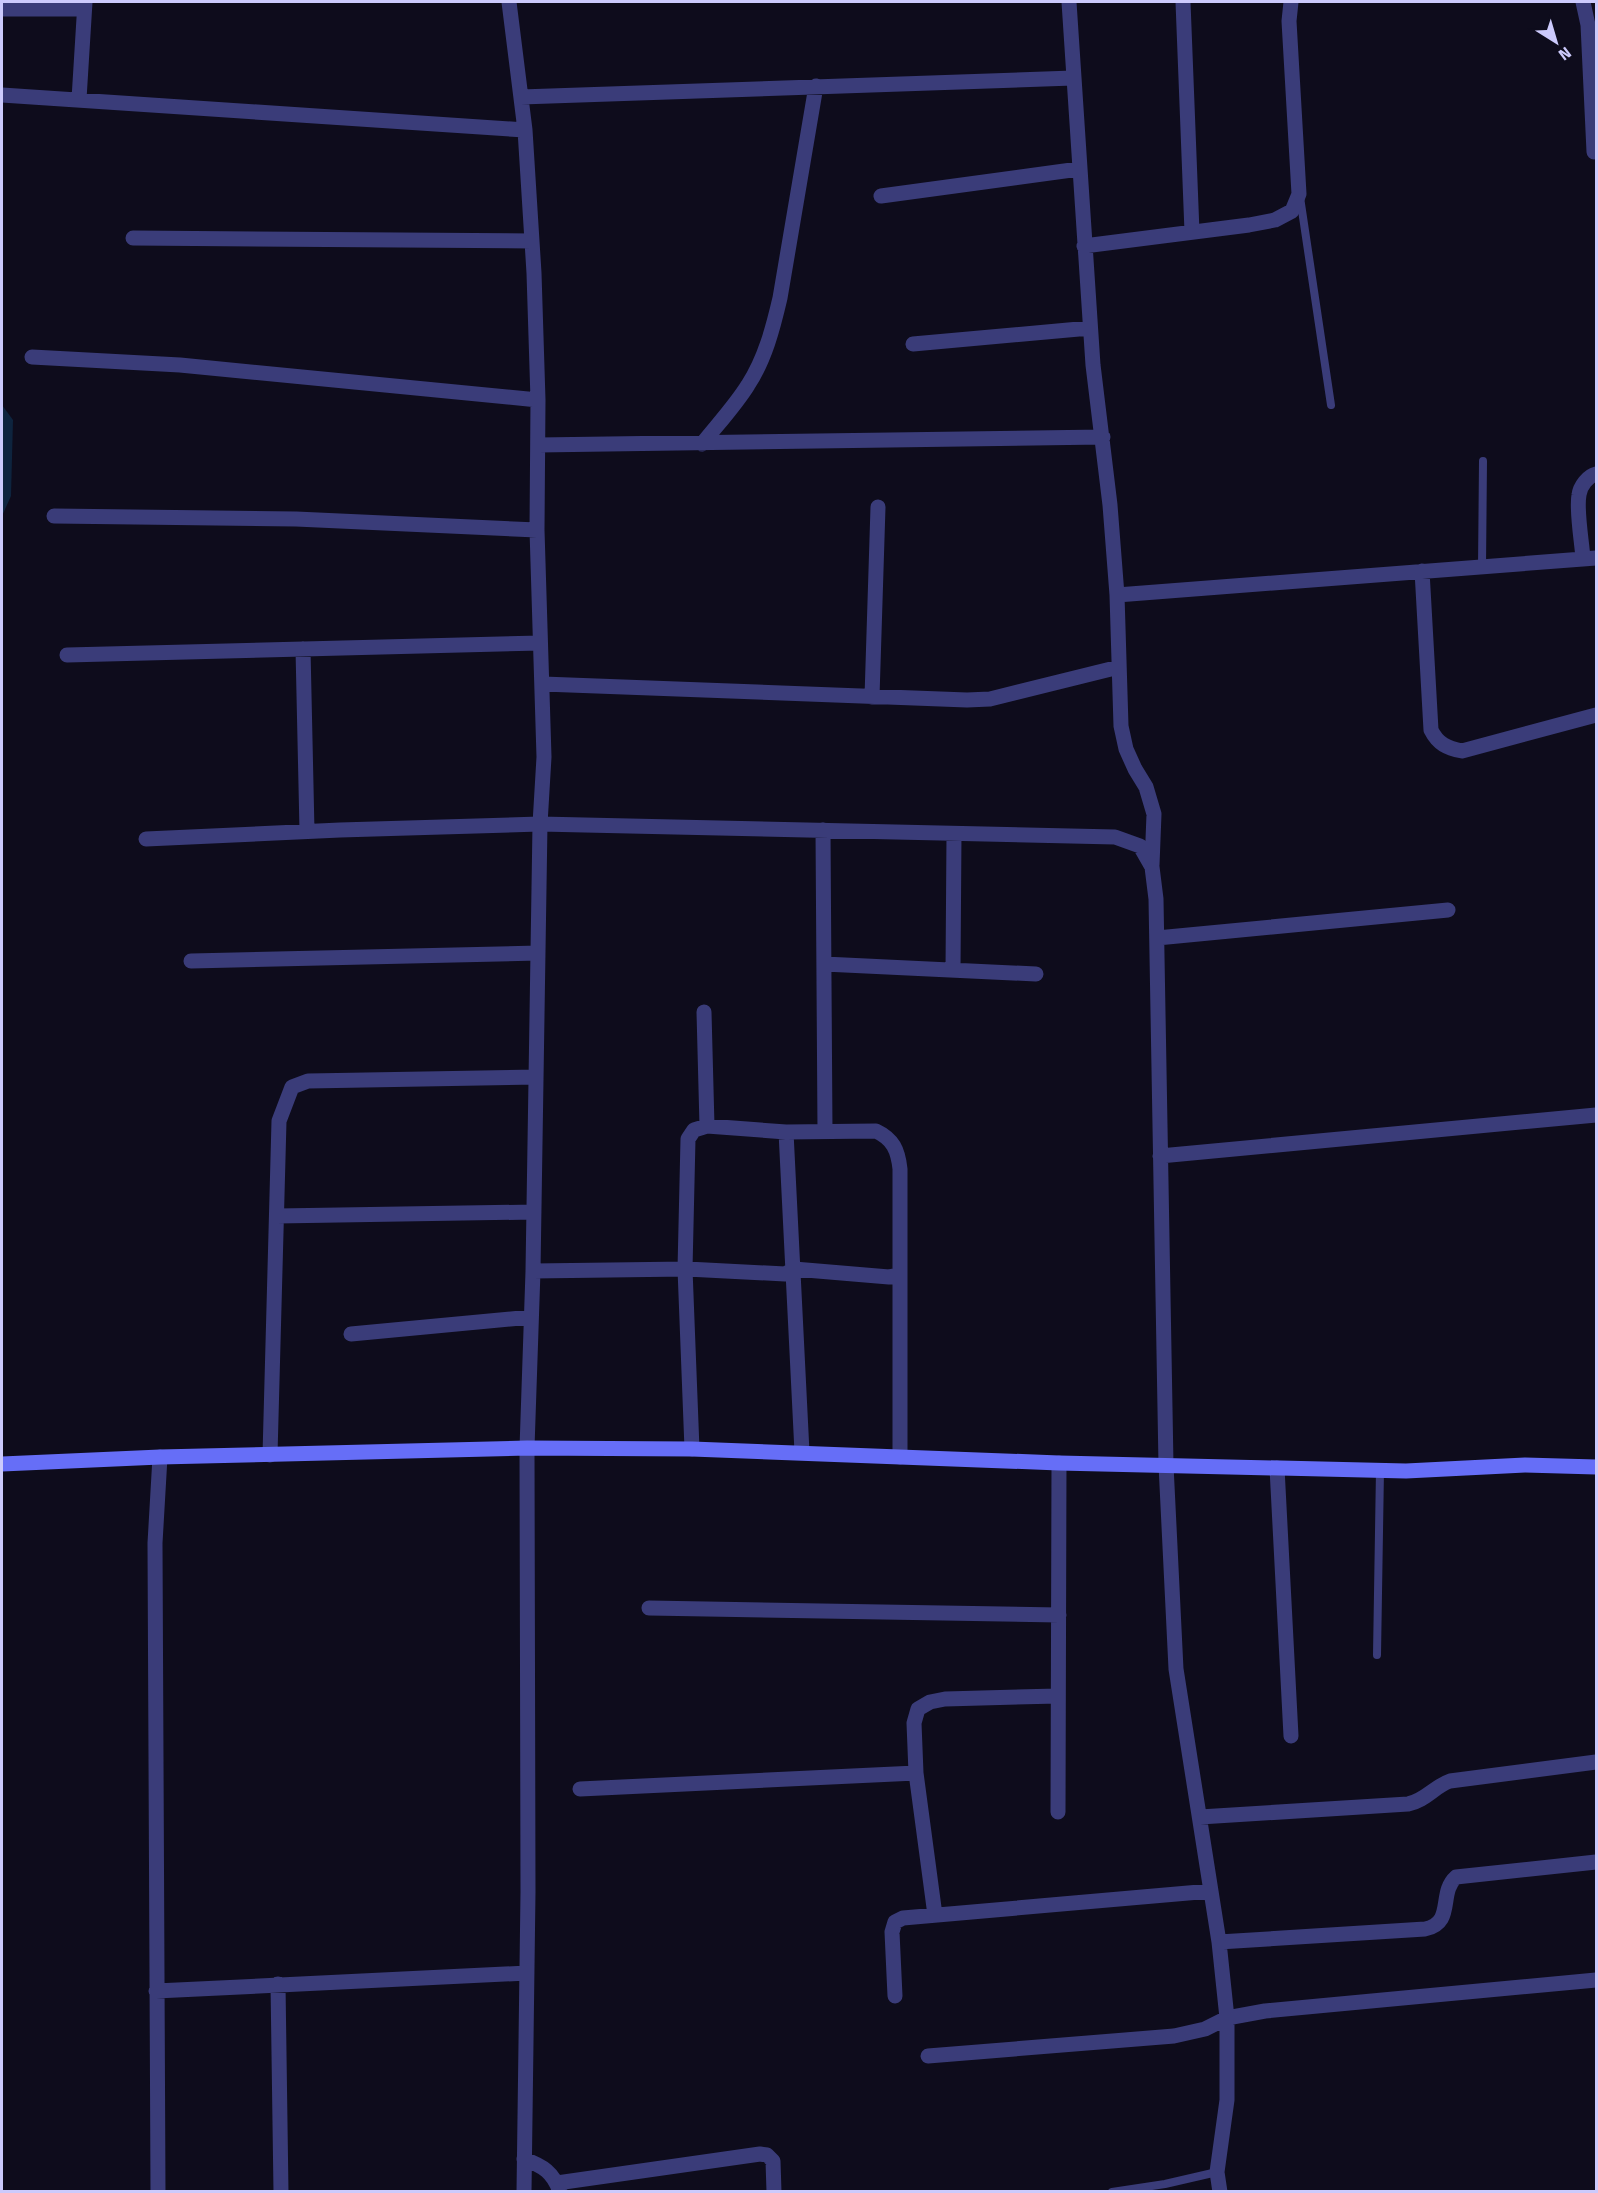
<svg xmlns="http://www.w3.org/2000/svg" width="1598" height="2193" font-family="'Fira Sans',sans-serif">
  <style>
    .water { fill: #0e243e }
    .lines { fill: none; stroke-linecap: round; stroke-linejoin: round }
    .lane { stroke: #3a3c79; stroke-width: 8 }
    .street { stroke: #3a3c79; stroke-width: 15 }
    .secondary { stroke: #666ef7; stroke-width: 15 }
  </style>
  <rect width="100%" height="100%" fill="#0e0c1c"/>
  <path class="water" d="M2,405L13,420L11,496L2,516Z"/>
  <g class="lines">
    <path class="lane" d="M1300,197L1331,405
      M1482,567L1483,461
      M1377,1655L1380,1470
      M1112,2192L1165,2184L1217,2172"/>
    <path class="street" d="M509,2L525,130L534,273L538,400L537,530L544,757L540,824L533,1271L527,1448L528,1892L524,2192
      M1069,2L1093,365L1110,505L1117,595L1121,726L1126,749L1135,769L1146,787L1154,814L1152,865
      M1183,2L1192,232
      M1583,2L1588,25L1593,32
      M2,9H84
      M1588,25L1594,152
      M2,95L525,130
      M521,97L1073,78
      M79,99L85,2
      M881,196L1079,169
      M133,238L532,241
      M1084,246L1249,225L1275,220L1292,211L1299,194L1289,21L1291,2
      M913,344L1090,328
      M32,357L180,365L538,400
      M702,444C717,425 735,406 748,385C765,359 773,328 780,298L816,86
      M538,445L1103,437
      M54,516L296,519L537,530
      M1583,559C1582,542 1576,510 1579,495C1580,486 1588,476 1596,474
      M1422,571L1431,730C1438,744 1447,748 1462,751L1596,715
      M1117,595L1596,558
      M303,649L307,831
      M67,655L540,643
      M543,684L967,700L990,699L1119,667
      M872,697L878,507
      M823,830L825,1132
      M146,839L340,830L540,824L1115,837L1140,846L1152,867L1156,899L1166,1465L1176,1669L1219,1942L1227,2018V2100L1217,2172L1220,2192
      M1157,938L1448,910
      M191,961L538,953
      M824,964L1036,974
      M953,970L954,834
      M704,1012L707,1126
      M786,1132L802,1452
      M1160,1156L1596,1115
      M277,1216L534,1212
      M533,1271L687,1269L785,1274L794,1269L889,1277L900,1275
      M351,1334L531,1317
      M692,1449L685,1269L688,1139L694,1130L707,1126L786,1132L876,1131C893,1139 898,1150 900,1169V1457
      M270,1455L279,1121L292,1087L308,1081L536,1077
      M1277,1468L1291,1736
      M649,1608L1059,1615
      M580,1789L916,1773
      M1058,1812L1059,1463
      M1200,1817L1408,1804C1425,1801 1435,1786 1450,1781L1596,1762
      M935,1915L916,1773L914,1723L918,1709L930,1702L945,1699L1058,1696
      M1219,1942L1425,1929C1455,1923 1438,1893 1456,1877L1596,1862
      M278,1984L281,2192
      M156,1991L527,1973
      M895,1996L892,1932L895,1922L903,1918L1211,1891
      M928,2056L1174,2036L1205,2029L1227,2018L1265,2011L1596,1980
      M524,2159C543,2166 553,2172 560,2192
      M557,2183L760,2154L767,2155L773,2161L774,2192
      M158,2192L155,1543L160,1457"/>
    <path class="secondary" d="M2,1464L160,1457L527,1448L692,1449L1059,1463L1406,1471L1525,1465L1596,1467"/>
  </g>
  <rect width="1598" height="2193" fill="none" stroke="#cccafc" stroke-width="6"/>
  <g transform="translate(1556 42) rotate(143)" stroke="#0e0c1c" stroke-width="4.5" paint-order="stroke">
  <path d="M0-4.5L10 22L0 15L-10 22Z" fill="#cccafc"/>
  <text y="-9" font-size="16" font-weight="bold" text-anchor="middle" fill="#cccafc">N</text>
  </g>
</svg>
